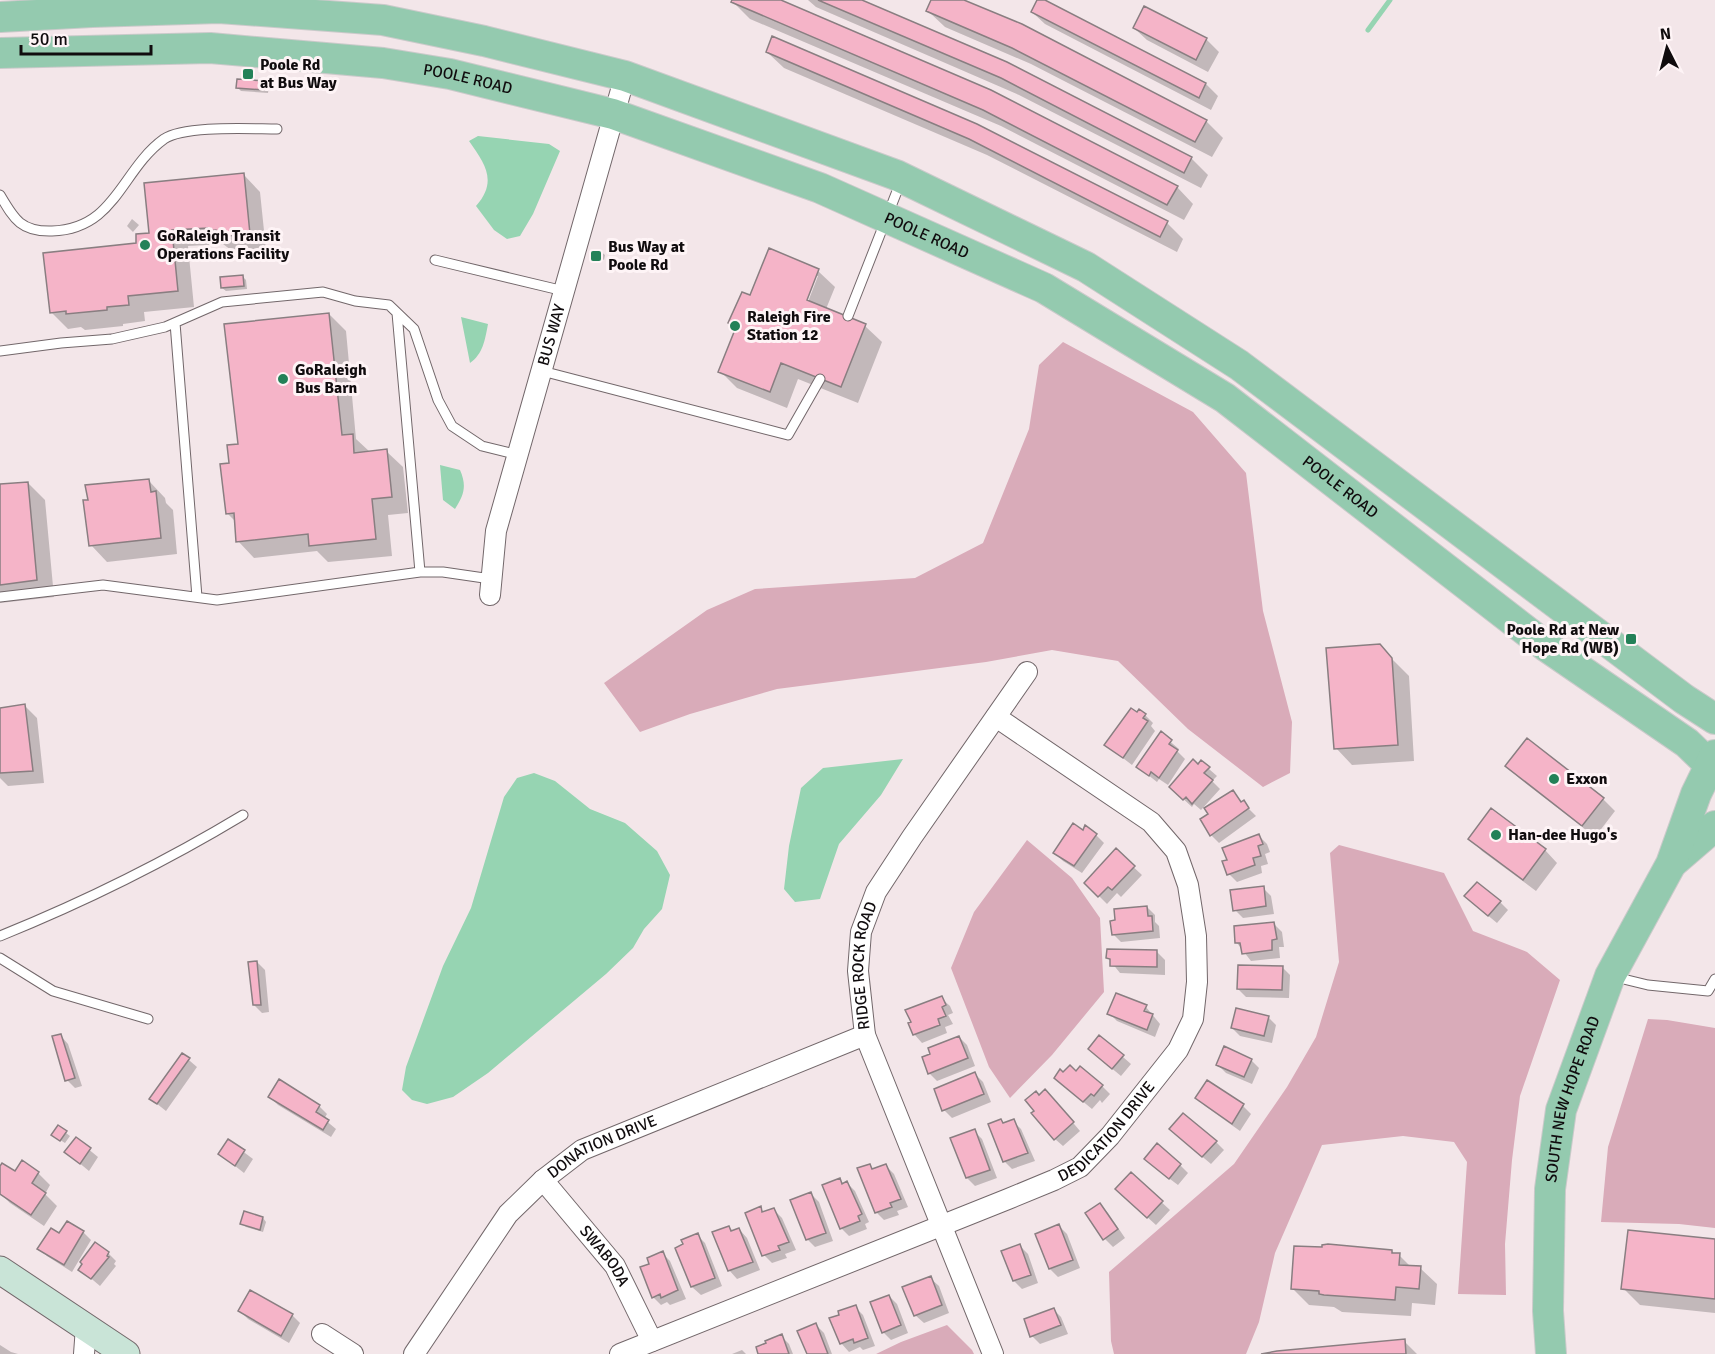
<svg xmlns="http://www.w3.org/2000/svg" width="1715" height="1354" font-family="Signika,sans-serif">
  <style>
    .green { fill: #d9abb9 }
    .water { fill: #96d4b2 }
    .shadow { fill: #0003; fill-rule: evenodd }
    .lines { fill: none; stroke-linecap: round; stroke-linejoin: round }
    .stream { stroke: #96d4b2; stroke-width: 5 }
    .building { fill: #f5b4c8; stroke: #897e81; stroke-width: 1.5 }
    .lane-casing { stroke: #72676a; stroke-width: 11 }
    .street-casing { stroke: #72676a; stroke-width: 22 }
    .secondary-casing { stroke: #72676a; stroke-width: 29 }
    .primary-casing { stroke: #cacaca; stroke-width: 32 }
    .lane { stroke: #fff; stroke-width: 9 }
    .street { stroke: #fff; stroke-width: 20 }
    .secondary { stroke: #c9e4d7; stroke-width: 27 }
    .primary { stroke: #94caaf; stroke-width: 30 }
    .poi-dot { fill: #238158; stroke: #fef4f6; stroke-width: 2 }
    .labels { text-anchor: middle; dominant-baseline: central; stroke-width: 6; stroke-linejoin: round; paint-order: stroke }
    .poi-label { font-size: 16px; font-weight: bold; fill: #100c0e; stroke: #fef4f6; text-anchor: start }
    .street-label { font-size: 16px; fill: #100c0e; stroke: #fef4f6 }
  </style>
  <rect width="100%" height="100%" fill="#f3e6e9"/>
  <path class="green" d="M1063,342L1193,412L1246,473L1263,611L1292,722L1290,773L1263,787L1188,729L1118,661L1052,650L986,662L777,689L690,714L640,732L604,683L707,610L755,589L915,578L983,543L1029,429L1039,365Z
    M1027,840L1072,878L1100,918L1104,992L1052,1055L1010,1098L989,1067L951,968L974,912Z
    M1339,845L1444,873L1473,931L1527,952L1560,980L1520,1096L1512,1160L1505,1244L1506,1295L1458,1294L1467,1162L1454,1142L1403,1136L1322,1145L1275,1253L1259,1322L1246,1354H1114L1111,1341L1109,1272L1234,1164L1287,1087L1316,1037L1339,962L1330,853Z
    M1648,1019L1667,1020L1715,1028V1228L1679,1224L1601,1222L1608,1147Z
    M947,1325L972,1350L974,1354H876L901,1342Z"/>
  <path class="water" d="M478,136L549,144L560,151L533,214L520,236L507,239L494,230L476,206C498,181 485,164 469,141Z
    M461,317L488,324C485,340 483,354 470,363Z
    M440,465L460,470C467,486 464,495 455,509L443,500Z
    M903,759L881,795L839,844L820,899L795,902L784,889L789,846L801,788L823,768Z
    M534,773L555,781L590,809L625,823L657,851L670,875L662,909L644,929L633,948L606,974L488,1073L453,1097L427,1104L412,1100L402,1090L406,1067L443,966L471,908L504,797L517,778Z"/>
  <path class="shadow" d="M734,0H777L1177,187L1193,204L1184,220L1001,126L750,19L733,2Z
    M808,0H858L1007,63L1191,158L1208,175L1201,188L1019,95L816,7Z
    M932,0H960L1206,121L1223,138L1212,157L1031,64L945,27L928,11Z
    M1038,0L1206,84L1218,96L1211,110L1045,24L1032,12Z
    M1134,28L1206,39L1219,52L1208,72L1147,40Z
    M767,52L1167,223L1183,239L1177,252L987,155L784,68Z
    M265,82L269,86L268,93L241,91L238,88Z
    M244,175L260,192L266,250L235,253L223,244L188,246L194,307L144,312L145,321L123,324V326L85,330L81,327L68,329L51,312L151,234Z
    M132,219L139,225L133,232L127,226Z
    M599,250L605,255L604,260L598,256Z
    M818,271L835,287L826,309L865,326L882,342L858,403L798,379L787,408L737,388L720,371L736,329L730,323L750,297ZM815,276H818L806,307L803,306Z
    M242,276L246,280L247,289L226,291L222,288Z
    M329,314L346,331L356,439L370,452L386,451L403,467L408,513L388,515L392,556L328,562L317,551L254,558L238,541L236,522L227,513L231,464Z
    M149,481L165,498L166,503L173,510L177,554L107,562L91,545Z
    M28,483L45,500L54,597L0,603V486Z
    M1379,646L1409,676L1414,761L1352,765L1336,748Z
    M25,706L37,718L44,783L8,786L0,778V710Z
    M1145,715L1153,723L1151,726L1155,731L1132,765L1106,745Z
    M1161,734L1179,749L1177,751L1185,759L1168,785L1159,779L1157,782L1138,767Z
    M1201,762L1217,776L1212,781L1220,789L1201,810L1194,804L1192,807L1179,795Z
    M1507,766L1603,799L1615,811L1595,837L1519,778Z
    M1232,792L1256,816L1219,843L1211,835L1210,814Z
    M1084,832L1096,835L1104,843L1082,873L1063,861L1055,853Z
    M1259,836L1267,844L1270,852L1265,854L1268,864L1261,866L1262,873L1237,882L1229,874Z
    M1470,838L1545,850L1557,863L1536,891L1482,851Z
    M1116,851L1142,875L1121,897L1117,893L1107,904L1086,883Z
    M1263,888L1271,896L1274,914L1243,918L1235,910Z
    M1500,902L1508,910L1497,923L1474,904Z
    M1147,907L1155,915V922L1159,926L1160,938L1121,942L1113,934L1117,922Z
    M1274,924L1282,932L1284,947H1279L1280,958L1251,961L1237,943Z
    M1157,952L1165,960V975L1120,973L1108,958Z
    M257,962L265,970L269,1012L262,1013L254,1005Z
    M1282,967L1290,975L1289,998L1246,997L1238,989Z
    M941,998L950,1006L953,1013L948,1015L953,1024L945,1027L947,1033L922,1043L914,1034Z
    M1146,1007L1160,1024L1155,1037L1117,1021L1109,1013Z
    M1268,1017L1276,1025L1272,1043L1240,1036L1232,1028Z
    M60,1035L68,1044L82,1086L75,1088L67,1080Z
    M959,1037L967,1045L975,1066L937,1081L929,1073Z
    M1100,1037L1131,1064L1121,1076L1098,1057Z
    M183,1055L197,1067L166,1111L151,1099Z
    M1251,1060L1259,1068L1252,1084L1226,1073L1218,1065Z
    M1077,1073L1102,1086L1110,1094L1102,1103L1100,1100L1092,1109L1064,1086V1074Z
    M975,1074L983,1082L991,1102L952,1118L944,1110Z
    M270,1097L319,1106L327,1114L324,1119L336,1129L331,1137L278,1105Z
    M1039,1097L1053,1099L1080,1131L1063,1146L1055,1139L1036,1111Z
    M1197,1098L1243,1106L1251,1114L1240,1131L1205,1106Z
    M1001,1120L1004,1124L1013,1121L1021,1129L1035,1161L1012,1169L1004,1161Z
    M58,1127L70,1136L65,1143L57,1138Z
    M974,1131L982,1139L997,1178L975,1186L967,1178Z
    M1179,1137L1216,1142L1224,1150L1211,1164Z
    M76,1139L98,1157L89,1171L66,1152Z
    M229,1141L253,1159L244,1173L220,1154Z
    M869,1165L874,1170L886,1166L894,1174L908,1207L897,1211L899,1215L884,1220L876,1212Z
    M1180,1165L1188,1173L1178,1185L1154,1167Z
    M0,1168L15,1173H38L50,1185L45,1194L57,1206L44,1226L10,1203L0,1193Z
    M1131,1174L1170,1210L1156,1225L1125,1197Z
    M839,1179L844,1184L847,1183L855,1191L869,1222L865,1224L867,1229L849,1236L841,1228Z
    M811,1194L819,1202L833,1241L815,1247L807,1239Z
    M1100,1204L1108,1213L1125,1238L1113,1247L1105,1239Z
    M760,1208L765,1213L774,1210L782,1218L796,1250L785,1254L787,1258L772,1263L764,1255Z
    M263,1218L266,1222L263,1232L246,1227L242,1223Z
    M67,1223L83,1232L91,1240L72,1272L47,1256L39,1248L60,1235Z
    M1059,1226L1067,1234L1080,1268L1058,1277L1050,1269L1037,1235Z
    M729,1227L733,1231L739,1229L747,1238L760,1270L737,1279L729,1270Z
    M697,1235L705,1243L722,1286L701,1295L692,1287L677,1249Z
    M1715,1240V1313L1640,1305L1623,1288Z
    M1020,1246L1028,1254L1038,1283L1022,1289L1014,1281Z
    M1392,1251L1395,1255H1399L1411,1267L1420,1268L1437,1284L1435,1305L1412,1303L1411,1316L1342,1312L1334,1307L1309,1305L1292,1288Z
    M108,1253L116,1261L114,1264L116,1266L100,1286L80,1269Z
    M662,1253L670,1261L686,1299L670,1305L667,1302L661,1305L653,1297L651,1265Z
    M930,1278L939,1286L949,1313L924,1323L915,1315Z
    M889,1296L897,1304L908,1333L891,1340L883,1332Z
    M855,1307L863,1315L875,1346L863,1350L860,1347L849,1352L841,1343V1315Z
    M1053,1309L1061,1317L1068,1334L1040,1344L1032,1336Z
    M240,1311L292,1315L300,1323L289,1343L248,1319Z
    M816,1325L824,1333L832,1354H808Z
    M781,1336L789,1344L793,1354H760Z
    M1404,1341L1417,1354H1276Z
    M0,1345L11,1352L18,1354H0Z
    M742,1350L746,1354H732Z"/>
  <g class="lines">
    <path class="stream" d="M1368,30L1390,0"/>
  </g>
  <path class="building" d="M732,0H781L991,90L1178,186L1167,205L983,110L731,2Z
    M818,0H862L1007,62L1192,157L1184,173L1001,78Z
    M931,0H964L1022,24L1207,120L1195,142L1012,48L926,11Z
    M1037,0H1045L1206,83L1199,98L1031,12Z
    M1144,6L1207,38L1196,60L1133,28Z
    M772,36L977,124L1168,221L1160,237L969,139L766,52Z
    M237,79L266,81L265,90L236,88Z
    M244,173L250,234L217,237L216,230L208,231V228L172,230L178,291L128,296L129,305L107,307V310L66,314V311L50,313L43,253L136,243V234L149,233L144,183Z
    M769,248L819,269L807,300L866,324L841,387L781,363L770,392L718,372L736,327L728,323L742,292L750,295Z
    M243,275L244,286L221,288L220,277Z
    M329,313L342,435L353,434L354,453L387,449L392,497L372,499L376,539L309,546L308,534L236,542L234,513L226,514L220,464L229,463L227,445L238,444L224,324Z
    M149,479L151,492L156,491L161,538L89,546L83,500H88L85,485Z
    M28,482L37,580L0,585V484Z
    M1380,644L1392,658L1398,745L1334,749L1326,648Z
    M25,704L33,771L0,773V708Z
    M1131,708L1137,712L1139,709L1146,714L1143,718L1148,721L1123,758L1104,745Z
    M1161,731L1172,740L1169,744L1178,750L1159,778L1151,772L1149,776L1136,767Z
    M1527,738L1604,798L1582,826L1505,766Z
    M1193,759L1198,764L1201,760L1210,767L1204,773L1213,780L1192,804L1186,797L1183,800L1169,787Z
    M1233,790L1241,802L1244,800L1249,808L1210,836L1200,819L1208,814L1204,808Z
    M1491,808L1546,849L1523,880L1468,839Z
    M1073,823L1083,830L1085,825L1097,834L1074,866L1053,853Z
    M1259,834L1263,844L1258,846L1261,856L1253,858L1255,865L1227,875L1222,861L1227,860L1222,848Z
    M1116,848L1135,866L1112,890L1108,887L1098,897L1084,883Z
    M1477,882L1501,901L1488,916L1464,896Z
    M1264,886L1266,906L1233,911L1230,890Z
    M1147,906L1148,916H1152L1153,931L1112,935L1110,921L1115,920L1114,909Z
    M1274,922L1277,939L1272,940V950L1242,954L1240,943H1235L1234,926Z
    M1107,949L1157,950V967L1110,966V959L1106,958Z
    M257,961L261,1005H253L248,962Z
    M1238,965L1283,966L1282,990L1237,989Z
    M1116,993L1147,1005L1144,1011L1153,1014L1147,1030L1107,1014Z
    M942,996L946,1005L942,1007L946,1016L938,1019L940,1025L913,1035L908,1023L911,1022L905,1010Z
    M1236,1008L1269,1016L1264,1036L1231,1028Z
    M61,1034L75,1078L65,1081L52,1036Z
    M1099,1035L1124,1055L1112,1069L1088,1049Z
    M959,1036L968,1058L928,1074L922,1057L930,1054L928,1048Z
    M1224,1046L1252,1059L1244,1077L1216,1065Z
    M182,1053L190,1058L157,1104L149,1099Z
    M1070,1065L1076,1071L1080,1066L1103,1085L1094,1096L1091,1094L1083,1102L1054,1078L1060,1069L1063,1072Z
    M975,1072L984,1094L942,1111L934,1089Z
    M279,1079L320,1105L316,1112L329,1120L323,1130L268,1097Z
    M1207,1080L1244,1104L1232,1124L1195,1098Z
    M1045,1089L1074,1122L1054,1140L1031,1113L1034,1111L1025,1100L1036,1091L1039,1095Z
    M1183,1113L1217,1141L1202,1157L1169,1129Z
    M1001,1119L1003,1123L1014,1119L1028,1153L1003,1162L988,1124Z
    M58,1125L67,1131L60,1141L51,1135Z
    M975,1129L990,1170L966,1178L950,1138Z
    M76,1137L91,1148L80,1164L64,1152Z
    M228,1139L245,1150L235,1166L218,1154Z
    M1157,1143L1181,1164L1169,1179L1144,1159Z
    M22,1160L39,1172L32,1183L46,1193L31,1215L0,1194V1166L2,1163L15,1171Z
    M870,1164L872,1169L886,1164L901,1199L890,1203L892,1207L875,1213L857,1168Z
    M1131,1172L1163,1201L1147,1218L1115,1189Z
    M840,1178L842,1184L847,1181L862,1214L858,1216L860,1221L840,1229L822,1185Z
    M811,1192L826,1233L806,1240L790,1200Z
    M1100,1203L1118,1229L1103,1240L1085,1213Z
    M761,1206L762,1212L774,1208L789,1242L778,1246L780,1250L762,1256L745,1213Z
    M244,1211L263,1217L260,1230L240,1224Z
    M67,1221L84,1231L64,1265L37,1249L51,1228L59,1233Z
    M1059,1224L1073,1260L1049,1269L1035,1234Z
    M729,1226L731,1231L739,1228L753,1262L728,1271L712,1232Z
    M1628,1230L1715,1239V1299L1621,1289Z
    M698,1233L715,1278L691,1287L675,1248L683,1244L681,1240Z
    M95,1242L109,1252L107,1256L109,1257L91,1279L78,1270L82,1264L80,1262Z
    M1020,1244L1031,1275L1013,1281L1001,1251Z
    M1328,1244L1392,1250V1253H1400L1399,1265L1421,1266L1419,1289L1396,1287L1395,1300L1324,1295L1319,1294V1291L1291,1289L1294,1246L1322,1247V1245Z
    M663,1251L678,1290L661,1298L660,1294L652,1298L640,1267L649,1264L647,1258Z
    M931,1276L942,1305L914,1316L902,1287Z
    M250,1290L293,1314L281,1336L238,1311Z
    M889,1295L901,1325L882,1333L870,1302Z
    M856,1305L868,1338L854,1343L853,1339L840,1344L829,1318L839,1315L838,1311Z
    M1054,1308L1061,1325L1030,1337L1024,1319Z
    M816,1323L828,1354H807L797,1331Z
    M782,1334L789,1354H758L756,1347L766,1343L765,1341Z
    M1405,1339L1406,1354H1261L1277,1351Z"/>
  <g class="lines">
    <g class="lane-casing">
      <path id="lane" d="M0,195C14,219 21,232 52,231C116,229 121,170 164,139C185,125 251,129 277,129
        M435,260L564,291
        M397,313L420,572
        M848,316L901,181
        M175,323L197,597
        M0,351L61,343L112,339L165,327L222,302L323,292L355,301L389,305L414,329L438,400L452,426L482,446L519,455
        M542,371L788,435L820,379
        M0,597L103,585L217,600L420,572H443L491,579
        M0,936C84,902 165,862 243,815
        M0,958L53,991L148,1019
        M1615,977L1648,985L1708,991L1715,979"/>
    </g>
    <g class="street-casing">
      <g id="street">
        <path id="s1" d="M490,595L496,531L625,76"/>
        <path id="s2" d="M543,1180L615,1266L652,1341"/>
        <path d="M322,1334L353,1354"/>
        <path d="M84,1354L86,1327"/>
        <path id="s3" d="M414,1354L508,1214L543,1180L582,1150L865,1035"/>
        <path id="s4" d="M620,1354L1008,1199L1054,1180L1080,1167L1110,1136L1178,1050L1193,1019L1197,982L1196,936L1188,885L1176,851L1151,822L996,717"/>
        <path id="s5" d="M993,1354L865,1035L858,971L861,932L876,892L912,837L1027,672"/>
      </g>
    </g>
    <g class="secondary-casing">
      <path id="secondary" d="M0,1270L126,1354"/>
    </g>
    <g class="primary-casing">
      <g id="primary">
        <path d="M0,17L92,12L219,8L383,20L484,41L625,76L896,175L1086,267L1239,365L1684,699L1715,719"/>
        <path id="s6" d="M0,53L210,48L383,63L450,74L613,114L820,188L1044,288L1225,398L1547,647L1687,743L1715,770"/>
        <path d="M1673,862L1715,826"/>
        <path id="s7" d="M1551,1354L1548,1311L1550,1189L1561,1110L1610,976L1671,864L1696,794L1715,755"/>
      </g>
    </g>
    <use href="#lane" class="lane"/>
    <use href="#street" class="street"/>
    <use href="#secondary" class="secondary"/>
    <use href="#primary" class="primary"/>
  </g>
  <g class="poi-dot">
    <rect x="242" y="68" width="12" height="12" rx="3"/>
    <circle cx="145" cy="245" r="6"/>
    <rect x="590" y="250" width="12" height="12" rx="3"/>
    <circle cx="735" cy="326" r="6"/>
    <circle cx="283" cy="379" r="6"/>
    <rect x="1625" y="633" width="12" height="12" rx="3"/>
    <circle cx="1554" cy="779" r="6"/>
    <circle cx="1496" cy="835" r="6"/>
  </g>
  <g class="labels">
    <g class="poi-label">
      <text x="260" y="65">Poole Rd<tspan x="260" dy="18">at Bus Way</tspan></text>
      <text x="157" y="236">GoRaleigh Transit<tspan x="157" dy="18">Operations Facility</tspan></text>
      <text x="608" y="247">Bus Way at<tspan x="608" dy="18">Poole Rd</tspan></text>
      <text x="747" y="317">Raleigh Fire<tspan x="747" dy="18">Station 12</tspan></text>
      <text x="295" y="370">GoRaleigh<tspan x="295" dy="18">Bus Barn</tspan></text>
      <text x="1619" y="630" text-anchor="end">Poole Rd at New<tspan x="1619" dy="18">Hope Rd (WB)</tspan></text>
      <text x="1566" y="779">Exxon</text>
      <text x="1508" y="835">Han-dee Hugo's</text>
    </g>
    <g class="street-label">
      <text stroke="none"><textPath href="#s6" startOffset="470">POOLE ROAD</textPath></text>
      <text stroke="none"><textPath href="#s6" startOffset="956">POOLE ROAD</textPath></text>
      <text stroke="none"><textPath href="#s1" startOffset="268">BUS WAY</textPath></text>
      <text stroke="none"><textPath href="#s6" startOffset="1442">POOLE ROAD</textPath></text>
      <text stroke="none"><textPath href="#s5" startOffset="414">RIDGE ROCK ROAD</textPath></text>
      <text stroke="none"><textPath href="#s7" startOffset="258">SOUTH NEW HOPE ROAD</textPath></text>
      <text stroke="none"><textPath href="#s4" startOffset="540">DEDICATION DRIVE</textPath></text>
      <text stroke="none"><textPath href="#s3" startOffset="286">DONATION DRIVE</textPath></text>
      <text stroke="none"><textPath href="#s2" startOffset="98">SWABODA</textPath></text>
    </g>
  </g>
  <g transform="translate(1667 48) rotate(354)" stroke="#fef4f6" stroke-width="4.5" paint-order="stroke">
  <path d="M0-4.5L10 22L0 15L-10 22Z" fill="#100c0e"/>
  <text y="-9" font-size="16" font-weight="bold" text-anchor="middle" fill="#100c0e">N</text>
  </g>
  <path d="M21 45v9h130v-9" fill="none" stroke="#100c0e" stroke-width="3"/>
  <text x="30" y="45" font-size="18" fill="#100c0e" stroke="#fef4f6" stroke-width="4.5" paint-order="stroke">50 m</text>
</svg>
